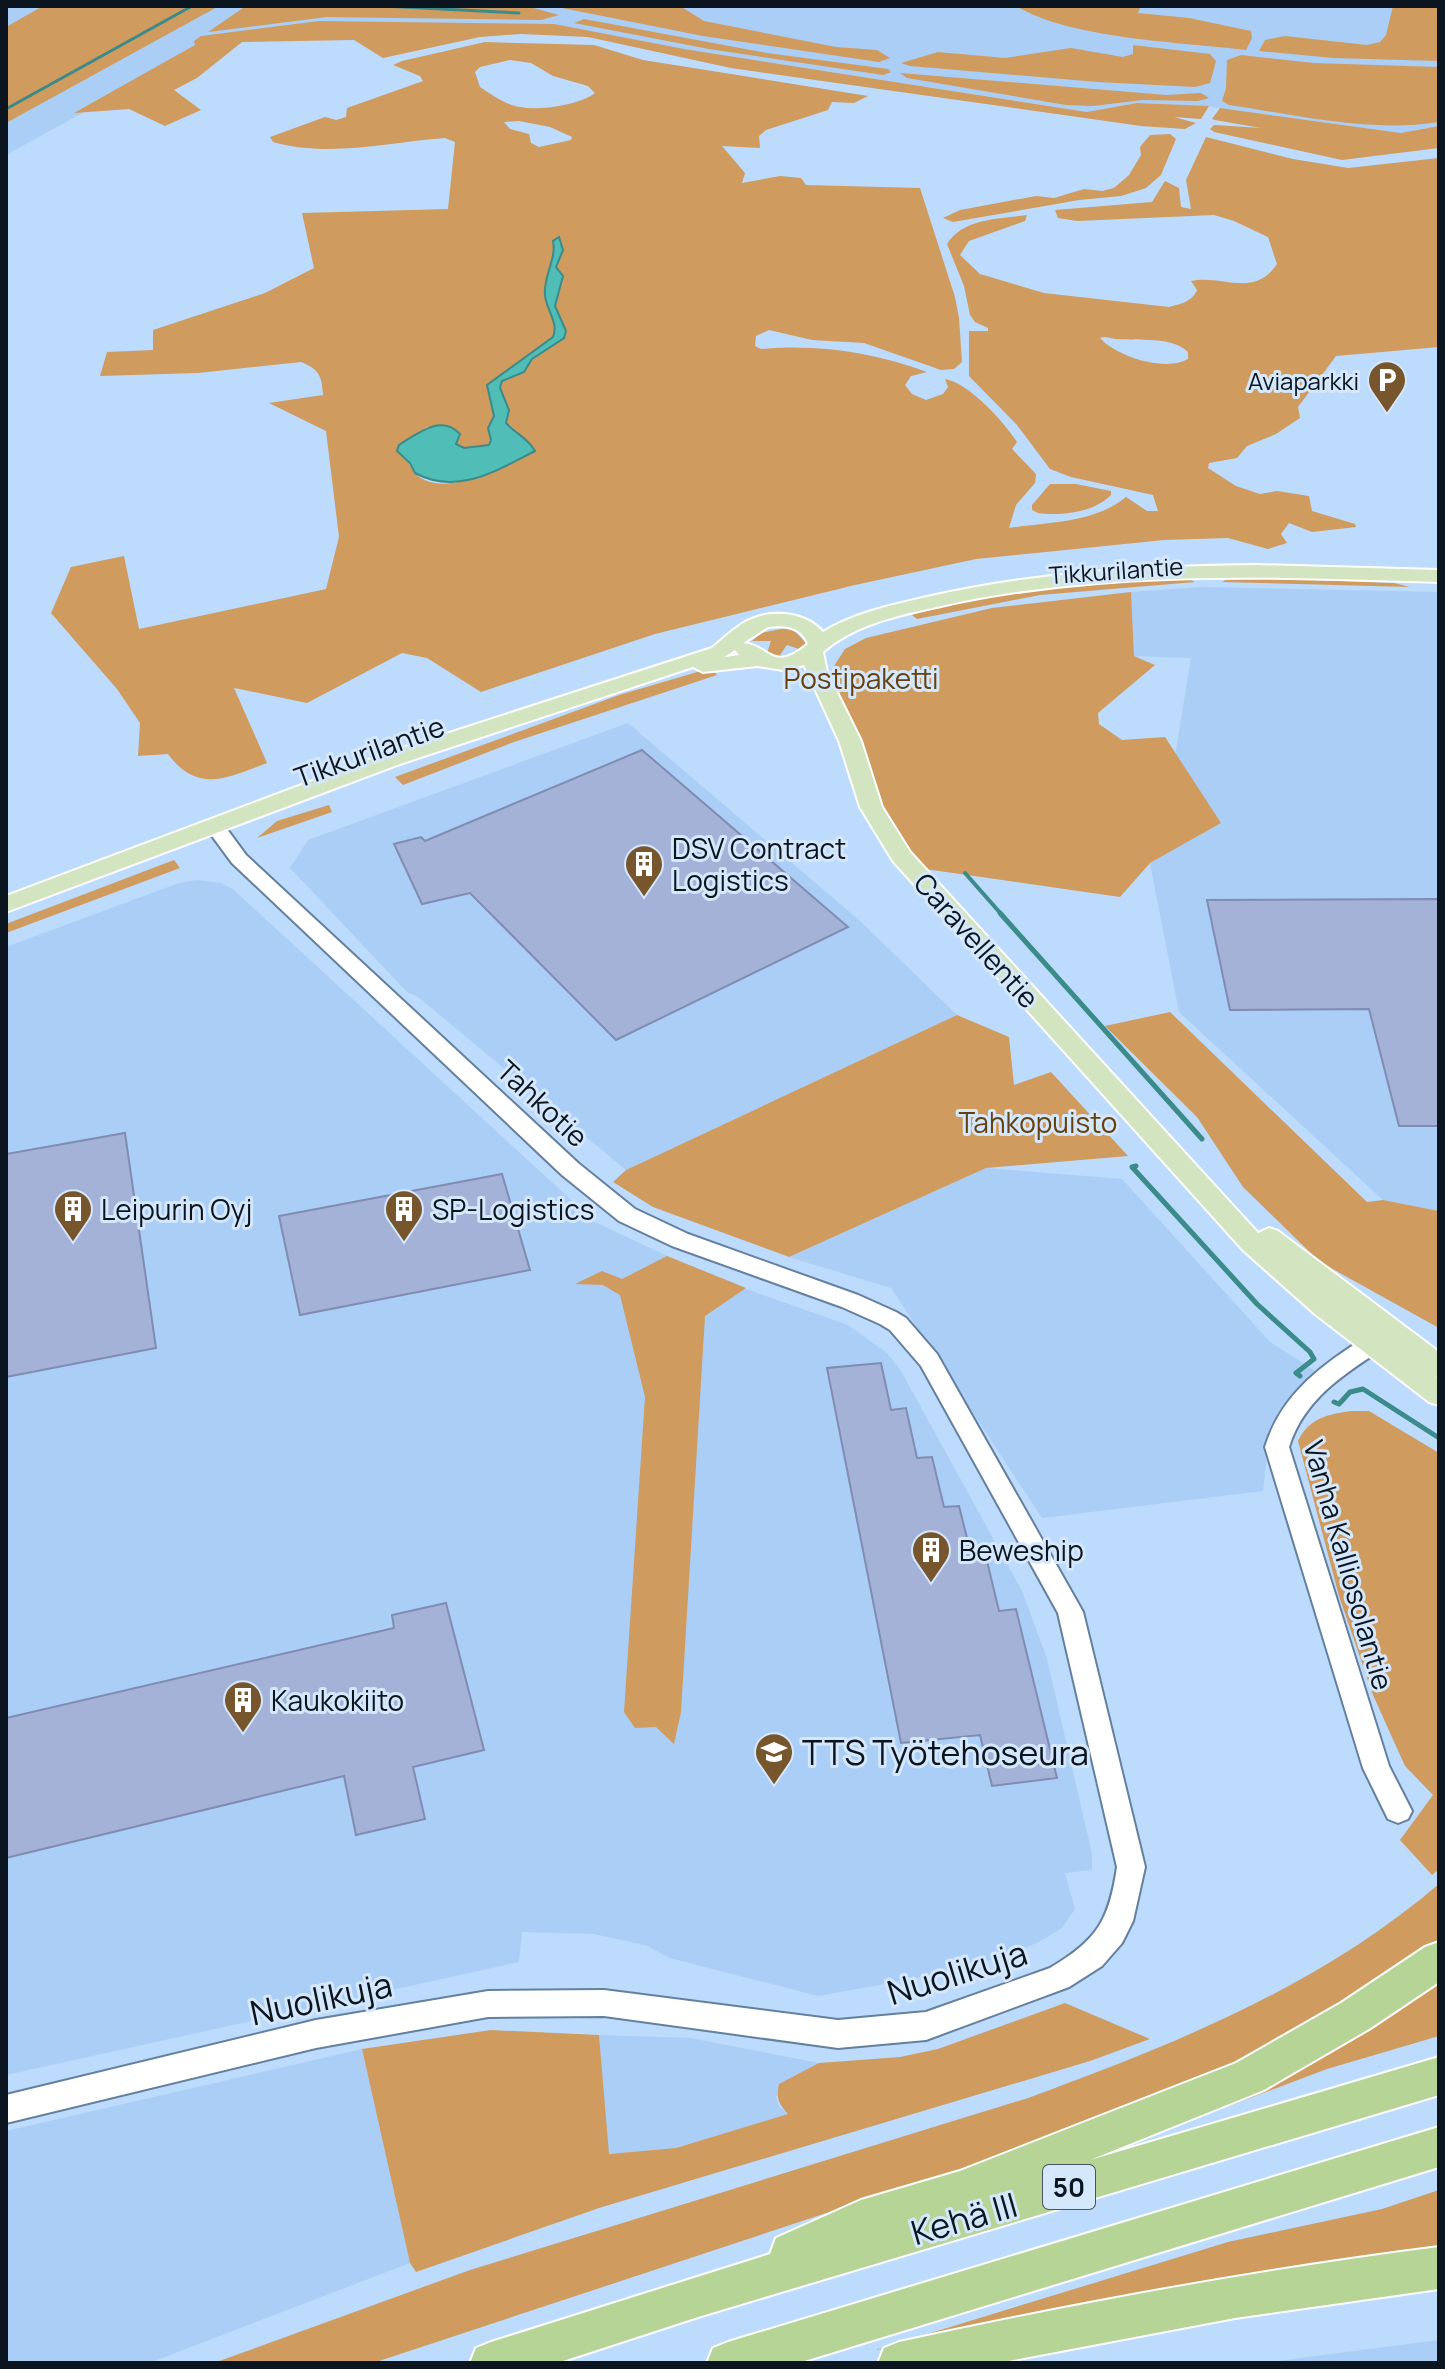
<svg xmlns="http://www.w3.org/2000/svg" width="1445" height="2369" font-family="Manrope,sans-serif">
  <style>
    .built { fill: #aacef5 }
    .green { fill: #cf9b5e; fill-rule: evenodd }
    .water { fill: #50beb7; stroke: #3b8b8a; stroke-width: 2 }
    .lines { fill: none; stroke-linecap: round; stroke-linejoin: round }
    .stream-far2 { stroke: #3b8b8a; stroke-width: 3 }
    .stream-far1 { stroke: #3b8b8a; stroke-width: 4 }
    .stream { stroke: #3b8b8a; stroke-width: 5 }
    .building { fill: #a4b2d8; stroke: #808cb1; stroke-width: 2 }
    .minor-casing { stroke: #64809e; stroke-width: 4 }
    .major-casing { stroke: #fff; stroke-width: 4 }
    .highway-casing { stroke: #fff; stroke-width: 4 }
    .minor { fill: #fff; fill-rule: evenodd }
    .major { fill: #d3e5c0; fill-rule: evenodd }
    .highway { fill: #b5d496; fill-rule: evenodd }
    .labels { text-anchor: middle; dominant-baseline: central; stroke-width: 6; stroke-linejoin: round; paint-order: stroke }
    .far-poi-label { font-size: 24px; fill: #0a1520; stroke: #d4e7fb; text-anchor: end }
    .far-street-label { font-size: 24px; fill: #0a1520; stroke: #d4e7fb }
    .shield { fill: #d4e7fb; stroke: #475462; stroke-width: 2 }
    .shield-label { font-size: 26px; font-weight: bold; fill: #0a1520 }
    .park-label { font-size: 28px; fill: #644111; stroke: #d4e7fb }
    .street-label { font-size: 28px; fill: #0a1520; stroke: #d4e7fb }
    .poi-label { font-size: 28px; fill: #0a1520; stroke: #d4e7fb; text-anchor: start }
    .near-poi-label { font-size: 34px; fill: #0a1520; stroke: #d4e7fb; text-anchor: start }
    .near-street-label { font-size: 34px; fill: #0a1520; stroke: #d4e7fb }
  </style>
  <rect width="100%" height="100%" fill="#bcdbfd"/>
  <path class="built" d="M6,6H1439V126L1401,133L1204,106L1137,103L1088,112L549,28L215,40L6,155Z
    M1201,587L1439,592V1211L1383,1200L1179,1012L1150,863L1221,823L1175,756L1191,658L1134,656L1131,592Z
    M628,723L860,921L957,1015L626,1170L417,996L408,993L290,868L308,840Z
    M197,880L221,883L234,890L595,1222L712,1277L848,1325L887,1353L901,1371L1022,1591L1047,1659L1092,1854V1870L1065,1873L1075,1909L1062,1928L1037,1943L967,1969L818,1996L670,1958L645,1945L594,1934L522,1932L519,1962L6,2075V947L179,883Z
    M986,1168L1122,1179L1270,1342L1317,1372L1280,1410L1269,1436L1263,1491L1042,1518L891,1288L789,1257Z
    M599,2035L690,2038L819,2063L776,2097L779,2106L789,2114L676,2148L608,2154Z
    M362,2049L410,2263L149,2363H6V2131Z
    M1439,2340V2363H1262Z"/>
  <path class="green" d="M43,6H219L6,123V27Z
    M246,6H526L559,15L541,20L327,17L208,32Z
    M552,6H680L704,21L836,47L877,50L890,58L879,62L703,36Z
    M1016,6H1141L1138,13L1189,18L1251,31L1252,38L1246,50C1181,42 1071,39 1016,6Z
    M1393,6H1439V61L1334,58L1259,51L1265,40L1285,36L1367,45L1380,42L1386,35Z
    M584,19L767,53L888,69L891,72L883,75L709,49L574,23Z
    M319,21L554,24L684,49L1087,112L1137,103L1209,106L1201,119L1174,117L1196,123L1185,129L1141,126L731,68L588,37L521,34L480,37L383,58L354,40L242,42L197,78L174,90L201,110L165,126L129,109L74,113L195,45L194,41L201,36Z
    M485,42L594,45L643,60L868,96L854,103L832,102L828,110L766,130L759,136L760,148L722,146L745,173L742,183L780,176L801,178L806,185L920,188L955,297L959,318L962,362L954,369L941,370L864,343L812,340L769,330L756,336L755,346L761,349C819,344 872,352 927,372L911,376L905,385L912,394L926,400L943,394L948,387L945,379C969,383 1004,422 1017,442L1012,449L1036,474L1035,483L1016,505L1009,528C1048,522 1095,523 1126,497L1147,511H1158L1153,495L1071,477L1050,469L1017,425L969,376V331H988V328L975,322L970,315L964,286L947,244C963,218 999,219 1027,215L1025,221L969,241L960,255L980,274L1044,293L1169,307C1180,304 1192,302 1197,290L1191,281C1223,274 1254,299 1277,264L1268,237L1234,221L1214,215L1077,221L1058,218L1055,210L1152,202L1165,181L1179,188L1181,207L1191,209L1186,180L1206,137L1293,159L1348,168L1439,158V347L1336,356L1298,407L1300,418L1276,434L1247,446L1237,458L1209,463L1208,468L1236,486L1260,494L1277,491L1309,496L1312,511L1355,524L1356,527L1312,532L1289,523L1281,534L1287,543L1268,549L1228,538L1164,540L976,559L855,585L655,634L481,692L427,658L402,653L307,703L234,688L267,763C228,778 197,794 168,754L138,756L140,723L117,689L51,613L71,567L124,556L139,629L326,589L339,537L326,431L269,403L323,395C322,376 319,369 301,362L198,373L100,376L107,352L153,350V330L265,293L314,268L302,213L448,209L455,142L445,138C389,142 329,158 273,142L270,137L325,117L336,120L346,117L347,108L423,81L420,76L393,65L402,61ZM510,60L531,63L553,76L588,86L595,93C579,105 540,111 520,107C506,105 492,95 480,87L475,72L480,67ZM519,121L550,127L572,137L571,140L539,147L531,143L529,134L510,129L504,122ZM555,247L563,250L556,267L563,276L555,306L566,332L563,338L532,359L524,372L502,381C499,392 504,423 512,430C521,437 529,441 535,451C508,464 442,502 415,473C409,465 404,453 399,445L427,427L460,434L456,444L464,448L489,445L494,416L487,385L553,337L555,325L545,290ZM1105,337C1133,344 1168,333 1188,352V359C1166,372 1117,357 1100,338Z
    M1133,45L1210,54L1216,61L1210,83L1195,87L1098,82L910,66L901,63L938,52L1005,58L1071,48L1123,57L1133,54Z
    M1241,55L1314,63L1439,67V122C1370,133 1298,115 1229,105L1222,101L1226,88L1227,60Z
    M900,73L1166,95L1201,93L1209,98L1198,101L1143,100L1093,106L1066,105L907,78Z
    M1220,108L1401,133L1439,126V148L1342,160L1214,132L1210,129L1214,125L1261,128L1215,120L1212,119Z
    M1170,134L1176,139L1161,175L1146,188L1121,196L1079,200L953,222L943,218L960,210L1036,196L1054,198L1084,189L1102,191L1114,188L1129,175L1141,155L1140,147L1150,135Z
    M1050,484H1076L1111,491V495C1093,513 1061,516 1038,513L1032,510V505Z
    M1231,577L1394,583L1410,587L1222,582Z
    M1187,578L1195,582L1040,595L917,619L912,615C991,583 1102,582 1187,578Z
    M1131,592L1134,656L1155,665L1098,713L1099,724L1122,740L1165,737L1221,823L1150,863L1120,897L925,869L899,838L878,798L859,735L827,677L845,649L866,638L992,608Z
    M791,627L806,643L802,650L787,645L780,655L783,657L767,653L771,641H752L761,633Z
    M711,668L717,675L514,742L403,785L395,777L619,695Z
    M329,805L332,812L257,838L277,821Z
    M174,860L180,868L6,933V924Z
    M1170,1012L1367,1202L1383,1200L1439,1211V1328L1320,1262L1243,1187L1197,1117L1105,1026Z
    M957,1015L1009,1037L1014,1085L1051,1072L1128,1156L986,1168L789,1257L653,1207L613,1182L626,1170Z
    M667,1256L746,1288L705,1316L681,1712L674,1744L656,1727L635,1728L624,1712L645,1397L620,1295L603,1285L575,1284L602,1271L622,1279Z
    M1352,1411H1369L1439,1453V1869L1432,1875L1400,1840L1433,1795L1405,1766L1373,1695L1339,1596L1298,1441C1309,1418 1328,1414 1352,1411Z
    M1439,1884V1941L1389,1976L1242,2061L1154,2098L999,2156L373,2363H214L470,2270L1028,2098C1175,2044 1318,1987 1439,1884Z
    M1439,1976V2036L1327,2069L1194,2119L1095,2150Z
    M1065,2003L1150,2039L1090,2061L599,2208L416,2272L410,2263L362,2049L491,2030L599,2035L609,2154L676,2148L788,2114C779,2104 776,2100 779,2084L819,2063L900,2057L938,2049Z
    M1439,2190V2250C1247,2269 1063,2308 875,2350L1228,2242L1382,2209Z"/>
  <path class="water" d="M559,237L563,250L556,267L563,276L555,306L566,331L564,338L532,359L524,372L502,381L500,388L509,410L506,423C516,434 528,438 535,451C497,470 458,496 415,473L410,463L397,451L399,445C418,433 441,414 460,434L456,444L464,448L489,445L491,440L488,428L494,416L487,385L553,337C559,322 546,310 545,295C543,277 557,258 553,241Z"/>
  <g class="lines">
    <path class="stream-far2" d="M383,6L519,13
      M6,109L192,6"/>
    <path class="stream-far1" d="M965,873L1002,915"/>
    <path class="stream" d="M1000,913L1202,1139
      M1136,1166L1132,1167L1257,1304L1310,1352L1314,1359L1296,1373L1300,1376
      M1334,1402L1339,1404L1350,1392L1363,1389L1439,1438"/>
  </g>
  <path class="building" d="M642,750L848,927L616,1040L470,893L422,904L394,844L421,837L425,841Z
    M1439,899V1126H1399L1369,1009L1230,1010L1207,900Z
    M125,1133L156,1348L6,1377V1154Z
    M502,1174L530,1270L300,1315L279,1216Z
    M881,1363L891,1410L906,1408L917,1458L932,1457L944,1507L959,1506L972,1558L986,1557L999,1611L1016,1609L1057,1778L992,1786L980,1735L901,1743L827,1368Z
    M446,1603L484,1750L413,1767L425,1819L356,1835L344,1776L6,1858V1718L394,1628L392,1615Z"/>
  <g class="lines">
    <g class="minor-casing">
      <path id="minor" d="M214,819L221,821L246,855L578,1163L635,1209L688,1234L858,1295L896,1312L906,1318L937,1354L1083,1612L1145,1867L1133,1921L1122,1943L1102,1966L1069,1987L926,2040L838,2048L604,2016L488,2017L316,2048L6,2123V2095L316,2020L488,1991L604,1990L838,2020L926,2012L1050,1968C1097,1940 1109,1921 1117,1867L1058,1613L921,1366L890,1330L880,1324L842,1307L672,1246L619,1221L562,1175L232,863L204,825Z
        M1387,1326L1395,1329L1399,1335L1395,1341C1352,1369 1305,1395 1289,1447L1389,1766L1412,1811L1408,1819L1398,1823L1388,1819L1363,1768L1265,1447C1279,1402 1310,1374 1349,1348C1361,1340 1373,1331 1387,1326Z"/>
    </g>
    <g class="major-casing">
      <path id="major" d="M1257,565L1439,570V582C1272,577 1105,569 941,606C900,615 855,624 823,652L827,672L861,741L882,807L910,852L1258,1233L1269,1228L1278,1231L1439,1352V1378L1435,1376L1439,1379V1405L1429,1402L1315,1314L1243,1250L893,861L860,807L839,741L804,665L783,670L757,666L703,672L693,667L400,764L6,912V896L384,754L712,648C723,639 734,628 747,621C771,609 805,611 823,632C854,613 892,605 927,597C1036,572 1146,566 1257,565ZM768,627C785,625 801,626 808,644C772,674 771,646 743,643ZM735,650L739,655L725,657L726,656Z"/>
    </g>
    <g class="highway-casing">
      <path id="highway" d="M1439,1942V1982L1369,2029L1264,2090L1090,2160L1439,2057V2095L698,2317L557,2363H470L476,2348L491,2342L770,2254L776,2238L861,2200L960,2171L1236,2063L1341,2003L1425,1947Z
        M1439,2127V2167L798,2363H707L713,2348L728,2342Z
        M1439,2247V2289L1235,2318L998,2363H878L884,2348L899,2342C1078,2303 1257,2270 1439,2247Z"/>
    </g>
    <use href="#minor" class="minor"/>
    <use href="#major" class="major"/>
    <use href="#highway" class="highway"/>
  </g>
  <defs>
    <g id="parking-pin" transform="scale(2)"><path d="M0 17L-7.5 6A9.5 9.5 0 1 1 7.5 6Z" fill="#78562d" stroke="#d4e7fb"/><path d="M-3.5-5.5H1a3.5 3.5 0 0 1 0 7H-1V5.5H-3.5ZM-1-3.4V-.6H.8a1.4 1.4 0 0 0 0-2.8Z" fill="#fff"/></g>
    <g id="building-pin" transform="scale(2)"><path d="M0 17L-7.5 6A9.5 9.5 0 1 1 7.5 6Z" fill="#78562d" stroke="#d4e7fb"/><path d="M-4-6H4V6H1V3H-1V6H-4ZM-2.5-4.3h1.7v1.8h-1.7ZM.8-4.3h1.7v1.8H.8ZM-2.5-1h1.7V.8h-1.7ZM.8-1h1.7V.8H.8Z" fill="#fff"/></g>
    <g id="school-pin" transform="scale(2)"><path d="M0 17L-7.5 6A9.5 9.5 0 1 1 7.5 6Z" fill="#78562d" stroke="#d4e7fb"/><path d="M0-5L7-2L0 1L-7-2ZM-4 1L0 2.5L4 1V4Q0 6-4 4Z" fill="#fff"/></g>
  </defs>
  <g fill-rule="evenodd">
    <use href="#parking-pin" x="1387" y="380"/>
    <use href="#building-pin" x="644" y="864"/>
    <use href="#building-pin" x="73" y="1209"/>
    <use href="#building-pin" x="404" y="1209"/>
    <use href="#building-pin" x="931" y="1550"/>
    <use href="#building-pin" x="243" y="1700"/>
    <use href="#school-pin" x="774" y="1752"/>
  </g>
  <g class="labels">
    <g class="far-poi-label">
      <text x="1359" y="380">Aviaparkki</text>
    </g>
    <g class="far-street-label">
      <text transform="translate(1116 570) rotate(-4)">Tikkurilantie</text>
    </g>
    <rect class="shield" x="1043" y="2165" width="52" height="44" rx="6"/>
    <g class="shield-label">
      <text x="1069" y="2187">50</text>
    </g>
    <g class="park-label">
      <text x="861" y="678">Postipaketti</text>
      <text x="1038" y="1122">Tahkopuisto</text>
    </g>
    <g class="street-label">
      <text transform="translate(369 751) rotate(-20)">Tikkurilantie</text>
      <text transform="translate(977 940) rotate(48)">Caravellentie</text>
      <text transform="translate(543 1103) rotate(43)">Tahkotie</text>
      <text transform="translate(1349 1565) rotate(74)">Vanha Kalliosolantie</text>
    </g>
    <g class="poi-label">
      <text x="672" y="848">DSV Contract<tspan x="672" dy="32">Logistics</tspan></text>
      <text x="101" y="1209">Leipurin Oyj</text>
      <text x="432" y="1209">SP-Logistics</text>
      <text x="959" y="1550">Beweship</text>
      <text x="271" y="1700">Kaukokiito</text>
    </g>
    <g class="near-poi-label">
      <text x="802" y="1752">TTS Työtehoseura</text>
    </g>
    <g class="near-street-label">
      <text transform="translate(957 1972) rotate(-17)">Nuolikuja</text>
      <text transform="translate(321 1998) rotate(-12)">Nuolikuja</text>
      <text transform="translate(964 2218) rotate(-16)">Kehä III</text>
    </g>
  </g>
  <rect width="1445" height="2369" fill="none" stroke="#0a1520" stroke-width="16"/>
</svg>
